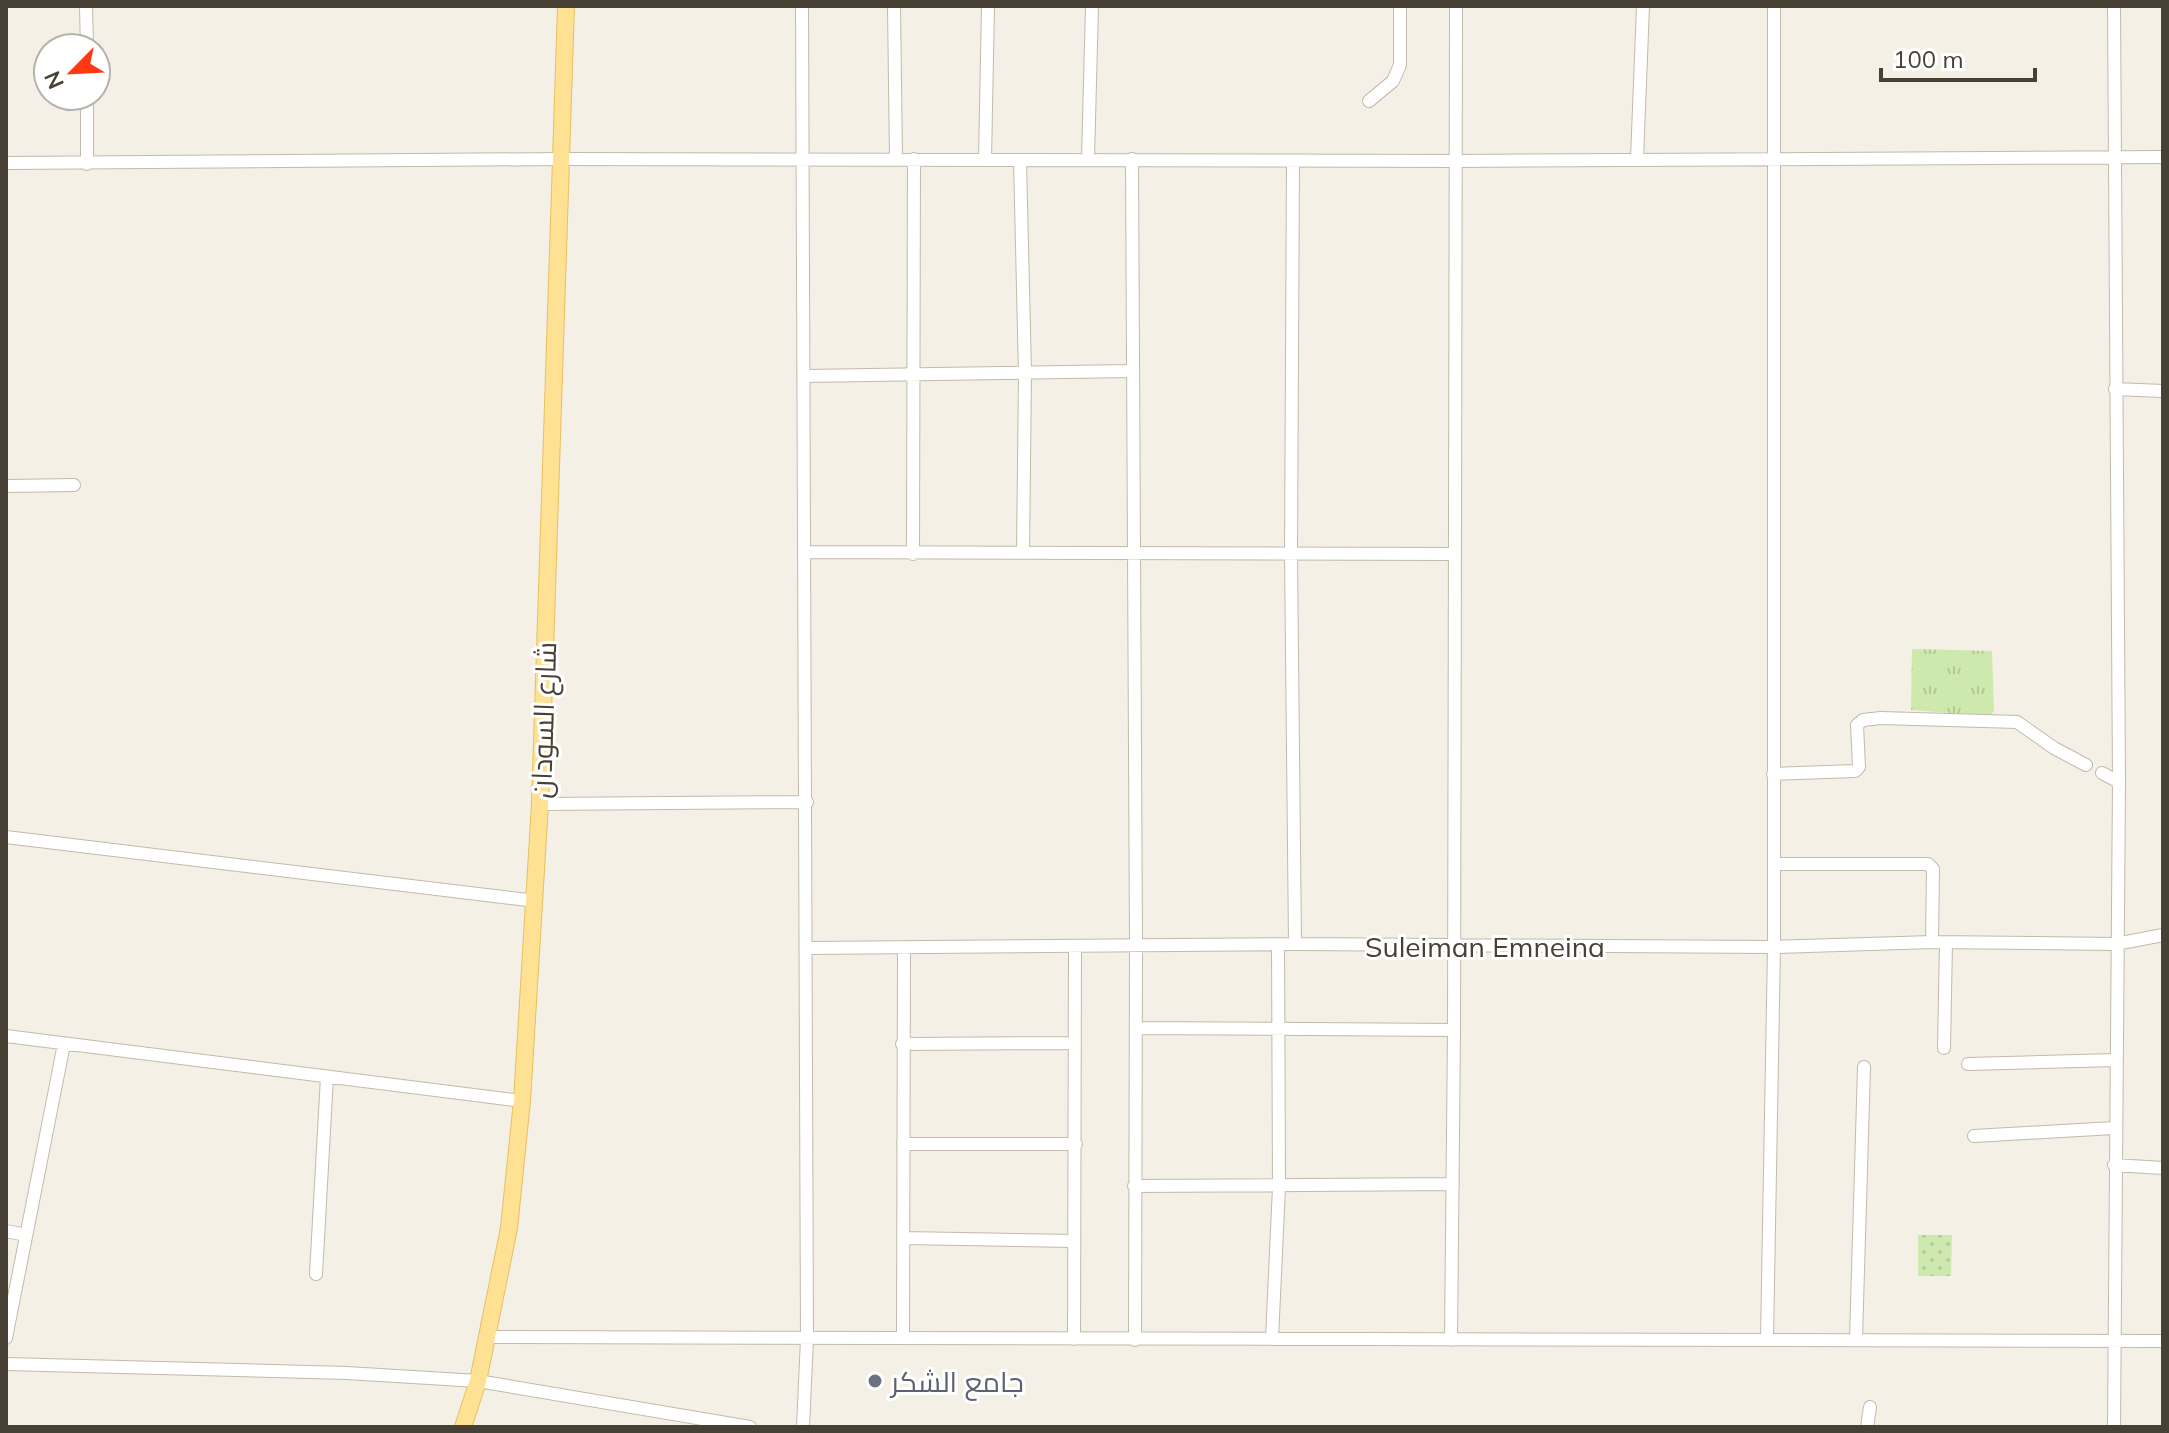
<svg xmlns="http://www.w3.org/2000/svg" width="2169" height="1433" font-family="Mulish,Cairo,sans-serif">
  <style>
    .grass { fill: url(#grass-tufts) }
    .garden { fill: url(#garden-dots) }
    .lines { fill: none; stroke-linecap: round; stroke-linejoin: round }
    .minor-casing { stroke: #c2baac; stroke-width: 14 }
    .major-casing { stroke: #e6bf61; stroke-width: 18 }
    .minor { stroke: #fff; stroke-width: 12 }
    .major { stroke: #ffe194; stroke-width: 16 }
    .worship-dot { fill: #6b7280; stroke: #fff; stroke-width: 3 }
    .labels { text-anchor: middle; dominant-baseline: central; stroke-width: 6; stroke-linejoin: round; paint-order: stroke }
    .street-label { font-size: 28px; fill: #474035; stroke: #fff }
    .worship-label { font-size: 28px; fill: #5b616d; stroke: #fff; text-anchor: start }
  </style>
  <defs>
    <pattern id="grass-tufts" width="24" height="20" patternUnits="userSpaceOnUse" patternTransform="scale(2)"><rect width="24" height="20" fill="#cee9ae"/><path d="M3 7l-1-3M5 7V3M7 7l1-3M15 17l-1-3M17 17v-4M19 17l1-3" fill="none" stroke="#b2c996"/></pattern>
    <pattern id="garden-dots" width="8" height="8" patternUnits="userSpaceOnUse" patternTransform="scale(2)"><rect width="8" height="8" fill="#cee9ae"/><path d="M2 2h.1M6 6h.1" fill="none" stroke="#b2c996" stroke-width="1.8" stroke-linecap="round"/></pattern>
  </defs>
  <rect width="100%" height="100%" fill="#f4f0e6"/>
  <path class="grass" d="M1912,649L1992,651L1994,711L1990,716L1911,710Z"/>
  <path class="garden" d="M1918,1235H1952L1951,1276H1918Z"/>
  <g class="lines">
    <g class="minor-casing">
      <path id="minor" d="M86,6L87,48
        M802,6L807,1339L803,1427
        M894,6L896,160
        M2114,6L2119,782L2114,1427
        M87,96V164
        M1369,101L1393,81L1400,65V6
        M1088,158L1092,6
        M1132,159L1136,947L1135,1340
        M1637,159L1643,6
        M985,160L988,6
        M1020,160L1025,374L1023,553
        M1293,161L1291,555L1295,944
        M6,163L562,159L1456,161L2163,157
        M805,376L1132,371
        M2115,389L2163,391
        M6,486L74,485
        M805,552L1455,554
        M913,554L914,159
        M2102,773L2119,782
        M1773,774L1855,771L1859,767L1857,725L1863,720L1881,718L2017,722L2054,748L2086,765
        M540,804L807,802
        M6,837L536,901
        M1774,864H1928L1933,869L1932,942
        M806,948L1295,944L1774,947L1932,942L2116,944L2163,935
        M1136,1028L1454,1030
        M6,1036L522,1101
        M902,1044L1075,1043
        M1944,1048L1946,943
        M1968,1064L2115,1060
        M1974,1136L2114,1128
        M903,1144H1076
        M2114,1165L2163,1168
        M1134,1186L1453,1184
        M6,1231L26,1235
        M904,1238L1074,1241
        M316,1274L327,1077
        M488,1337L2163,1341
        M903,1337L904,948
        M6,1338L64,1044
        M1767,1338L1774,947V6
        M1074,1339L1075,946
        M1272,1339L1279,1187L1278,944
        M1856,1339L1864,1067
        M1451,1340L1454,1030L1456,6
        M6,1364L347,1373L478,1381L750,1427
        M1867,1427L1870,1407"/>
    </g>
    <g class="major-casing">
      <path id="major" d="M463,1427L478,1381L509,1228L522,1101L540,804L566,6"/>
    </g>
    <use href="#minor" class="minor"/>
    <use href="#major" class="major"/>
  </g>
  <circle class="worship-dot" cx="875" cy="1381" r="8"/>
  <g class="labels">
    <g class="street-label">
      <text transform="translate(543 720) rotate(-88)">شارع السودان</text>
      <text x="1485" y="946">Suleiman Emneina</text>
    </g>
    <g class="worship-label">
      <text x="891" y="1381">جامع الشكر</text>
    </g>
  </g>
  <rect width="2169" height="1433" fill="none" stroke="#474035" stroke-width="16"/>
  <g transform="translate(72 72) rotate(246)"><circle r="38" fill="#ffffff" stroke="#b5b3ae" stroke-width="2"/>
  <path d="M0-6L14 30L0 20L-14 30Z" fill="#ff3712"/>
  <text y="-12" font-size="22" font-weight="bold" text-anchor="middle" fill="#474035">N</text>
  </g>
  <path d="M1881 68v12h154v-12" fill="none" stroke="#474035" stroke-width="4"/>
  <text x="1893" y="68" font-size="24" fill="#474035" stroke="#ffffff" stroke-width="6" paint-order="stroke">100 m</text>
</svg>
